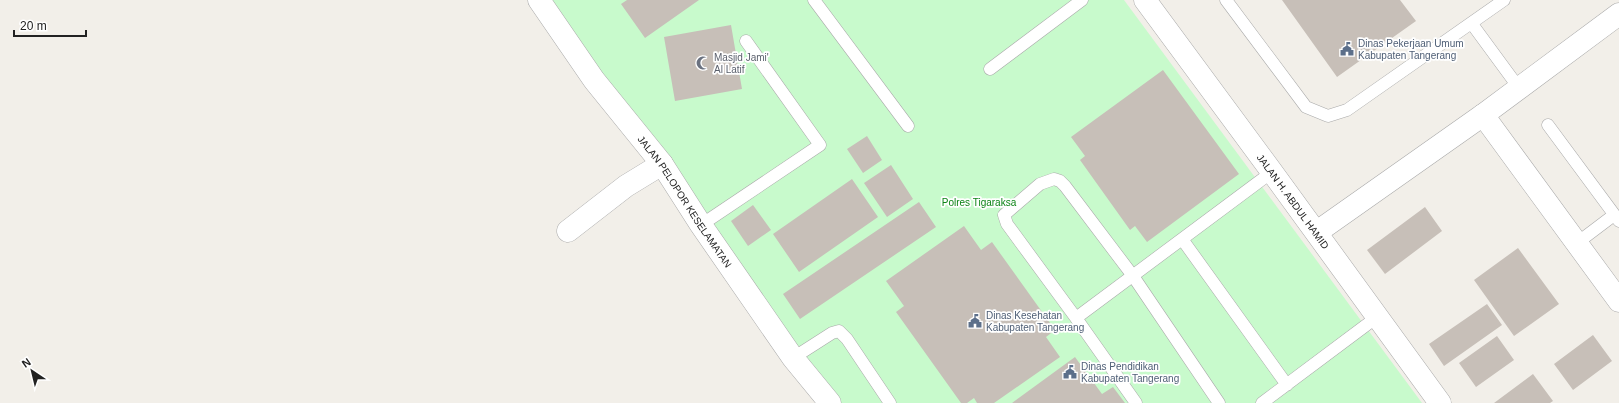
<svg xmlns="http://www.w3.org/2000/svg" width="1619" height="403" font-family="Arial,sans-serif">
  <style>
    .park { fill: #c8facc }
    .building { fill: #c7bfb8 }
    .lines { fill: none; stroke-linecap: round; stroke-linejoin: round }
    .lane-casing { stroke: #a9a9a9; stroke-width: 13 }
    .street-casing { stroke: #a9a9a9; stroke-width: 23 }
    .lane { stroke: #fff; stroke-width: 12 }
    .street { stroke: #fff; stroke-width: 22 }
    .labels { text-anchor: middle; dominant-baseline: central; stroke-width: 3.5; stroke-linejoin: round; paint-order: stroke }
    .service-label { font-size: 10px; fill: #4e5e75; stroke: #fff; text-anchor: start }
    .worship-label { font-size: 10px; fill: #5b616d; stroke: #fff; text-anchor: start }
    .street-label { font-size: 10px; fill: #222; stroke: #fff }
    .park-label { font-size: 10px; fill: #0c8416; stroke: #fff }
  </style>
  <rect width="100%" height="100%" fill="#f2efe9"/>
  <path class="park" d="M537,0H1124L1422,403H831Z"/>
  <path class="building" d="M627,0H699L645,38L621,4Z
    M1282,0H1400L1416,21L1337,77Z
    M731,25L742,89L675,101L664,37Z
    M1163,70L1239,174L1147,242L1135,226L1130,230L1080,160L1085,156L1071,137Z
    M867,136L882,160L863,173L847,149Z
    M891,165L913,199L887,217L864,183Z
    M852,179L878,217L799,272L773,234Z
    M919,202L936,227L800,319L783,294Z
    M753,205L771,230L748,246L731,221Z
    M1425,207L1442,231L1385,274L1367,250Z
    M964,226L981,250L992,242L1055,330L1046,337L1060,357L994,403H977L974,398L967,403H961L896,312L904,306L886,281Z
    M1518,248L1559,304L1514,336L1474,280Z
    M1487,304L1502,325L1444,366L1429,344Z
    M1593,335L1612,361L1573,390L1554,364Z
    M1497,336L1514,360L1476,387L1459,363Z
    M1075,357L1102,394L1113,387L1125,403H1012Z
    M1533,374L1553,401L1550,403H1494Z"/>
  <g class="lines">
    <g class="lane-casing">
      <path id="lane" d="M814,0L908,126
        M1226,0L1306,107L1328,116L1347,110L1504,0
        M1472,24L1519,88
        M990,69L1082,0
        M1548,125L1619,221
        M701,225L820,145L746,41
        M1182,239L1287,385
        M1577,243L1614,215
        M1076,318L1007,224L1004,215L1040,184L1054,179L1060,181L1065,186L1133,276L1219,403
        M793,358L832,333L839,331L847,339L890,403
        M1136,403L1076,318L1272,172
        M1262,403L1377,317"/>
    </g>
    <g class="street-casing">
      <g id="street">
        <path id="s1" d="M539,0L594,80L662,164L701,225L793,358L830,403"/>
        <path id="s2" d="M1145,0L1272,172L1440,403"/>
        <path d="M1483,115L1619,301"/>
        <path d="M568,231L626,186L662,164"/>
        <path d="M1317,232L1483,115L1619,14"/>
      </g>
    </g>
    <use href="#lane" class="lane"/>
    <use href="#street" class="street"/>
  </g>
  <defs>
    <g id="civic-bare" transform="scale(1.08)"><path d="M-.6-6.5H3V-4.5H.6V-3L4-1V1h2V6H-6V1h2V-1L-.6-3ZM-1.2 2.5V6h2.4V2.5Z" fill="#5c6f8a" stroke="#fff" stroke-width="2.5" paint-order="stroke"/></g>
    <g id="mosque-bare" transform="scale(1.08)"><path d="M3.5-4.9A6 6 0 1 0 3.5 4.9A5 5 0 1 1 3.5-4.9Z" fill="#6b7280" stroke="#fff" stroke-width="2.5" paint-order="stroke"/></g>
  </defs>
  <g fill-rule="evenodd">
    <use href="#civic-bare" x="1347" y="49"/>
    <use href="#mosque-bare" x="703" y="63"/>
    <use href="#civic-bare" x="975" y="321"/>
    <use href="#civic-bare" x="1070" y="372"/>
  </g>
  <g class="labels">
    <g class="service-label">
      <text x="1358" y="43">Dinas Pekerjaan Umum<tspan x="1358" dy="12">Kabupaten Tangerang</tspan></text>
      <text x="986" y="315">Dinas Kesehatan<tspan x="986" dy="12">Kabupaten Tangerang</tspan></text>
      <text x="1081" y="366">Dinas Pendidikan<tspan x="1081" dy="12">Kabupaten Tangerang</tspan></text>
    </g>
    <g class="worship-label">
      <text x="714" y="57">Masjid Jami'<tspan x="714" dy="12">Al Latif</tspan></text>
    </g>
    <g class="street-label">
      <text stroke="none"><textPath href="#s1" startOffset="249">JALAN PELOPOR KESELAMATAN</textPath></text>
      <text stroke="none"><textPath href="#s2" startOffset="250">JALAN H. ABDUL HAMID</textPath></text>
    </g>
    <g class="park-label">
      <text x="979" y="202">Polres Tigaraksa</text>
    </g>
  </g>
  <g transform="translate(32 371) rotate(325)" stroke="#ffffff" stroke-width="3" paint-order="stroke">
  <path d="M0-3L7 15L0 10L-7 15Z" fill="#222222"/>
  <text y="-6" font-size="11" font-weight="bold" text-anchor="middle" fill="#222222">N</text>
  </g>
  <path d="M14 30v6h72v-6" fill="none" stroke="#222222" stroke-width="2"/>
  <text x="20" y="30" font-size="12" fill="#222222" stroke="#ffffff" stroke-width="3" paint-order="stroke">20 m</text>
</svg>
